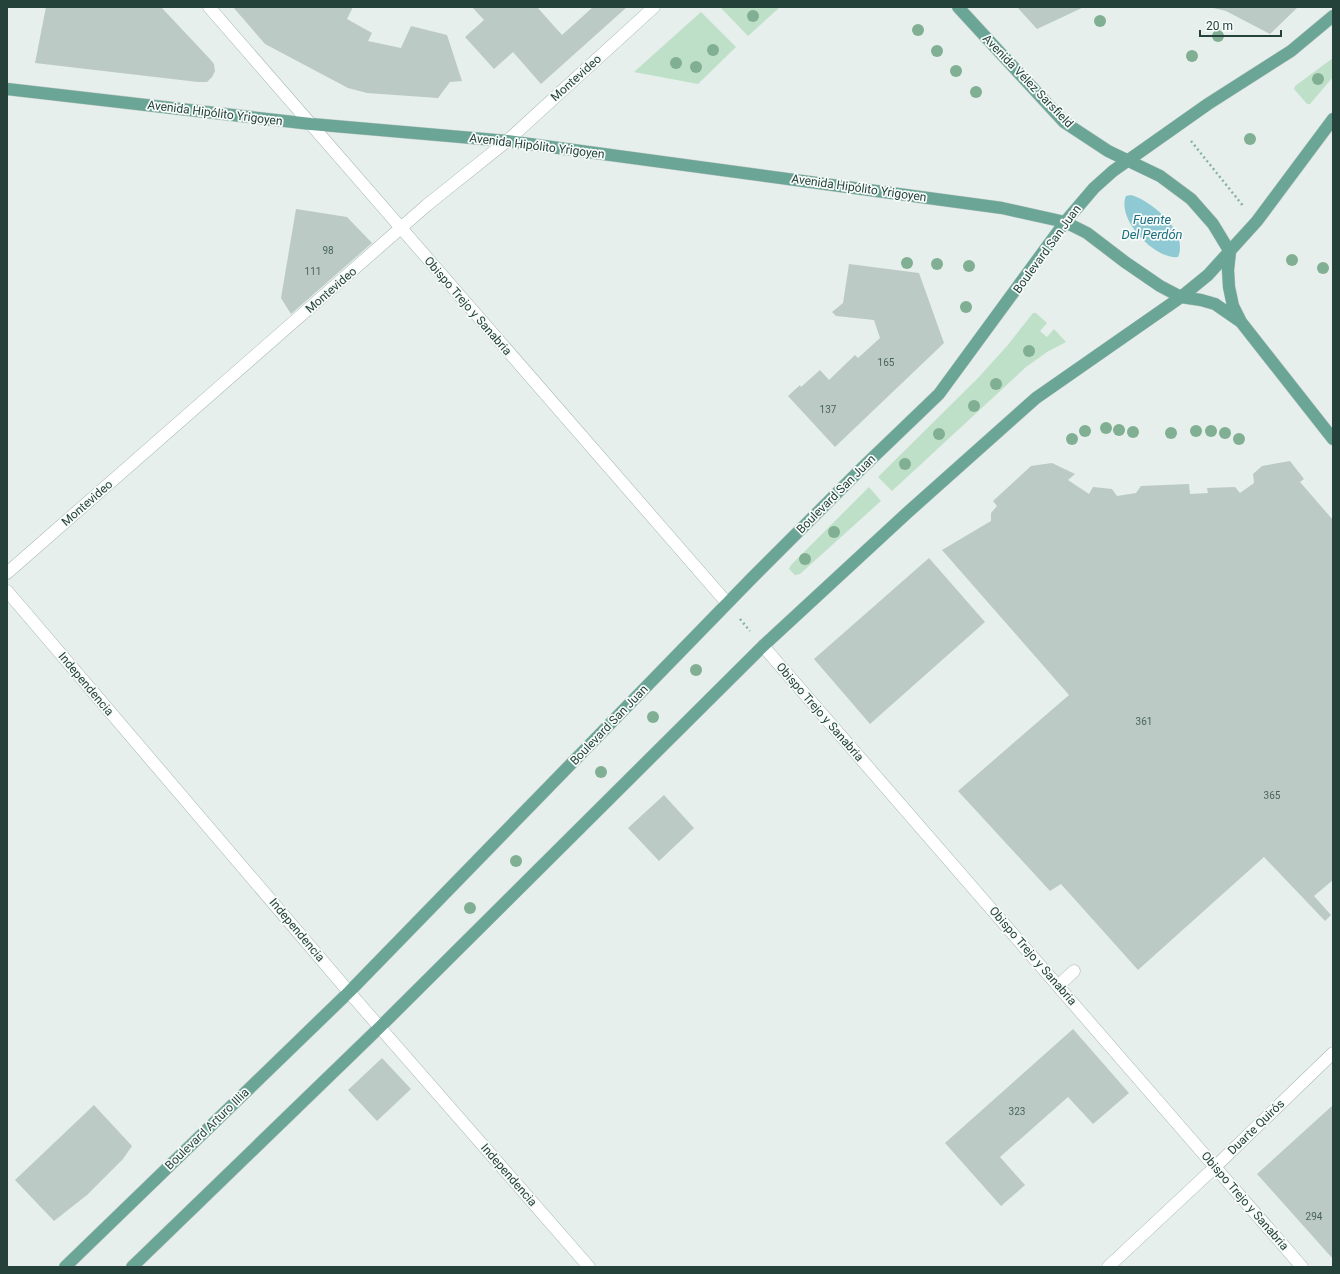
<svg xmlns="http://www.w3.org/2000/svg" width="1340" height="1274" font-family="Roboto,sans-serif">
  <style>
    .green { fill: #bfe0c8 }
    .water { fill: #8ec9d4 }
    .building { fill: #bbcac4 }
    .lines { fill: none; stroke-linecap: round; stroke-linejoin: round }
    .service-casing { stroke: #a8b8b2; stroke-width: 13 }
    .pedestrian-casing { stroke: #a8b8b2; stroke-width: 13 }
    .minor-casing { stroke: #a8b8b2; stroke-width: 13 }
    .primary-casing { stroke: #c2cac8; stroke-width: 13 }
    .path { stroke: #86b3a5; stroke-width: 2.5; stroke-dasharray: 2 3; stroke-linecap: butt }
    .service { stroke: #fff; stroke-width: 12 }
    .pedestrian { stroke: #fff; stroke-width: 12 }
    .minor { stroke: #fff; stroke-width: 12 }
    .primary { stroke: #6aa596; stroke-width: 12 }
    .tree { fill: #80af93 }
    .labels { text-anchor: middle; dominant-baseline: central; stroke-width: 3.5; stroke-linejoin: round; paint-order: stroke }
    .number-label { font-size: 10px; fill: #4a645c }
    .street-label { font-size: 12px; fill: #24423a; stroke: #f7fbf9 }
    .water-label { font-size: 13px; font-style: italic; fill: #1c6f80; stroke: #f7fbf9 }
  </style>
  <rect width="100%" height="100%" fill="#e6efeb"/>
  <path class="green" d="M720,7H780L748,36Z
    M701,12L736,47L698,84L634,72Z
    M1333,58V77L1310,104H1307L1294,89L1295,86Z
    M1033,313H1036L1047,323L1040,331L1047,337L1054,329L1066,342L1047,352L1026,367L892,491L878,477L978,378L1007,346Z
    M869,487L881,501L800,574L795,575L789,569L791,565Z"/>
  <path class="water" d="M1131,195C1152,201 1189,232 1178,257C1155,260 1116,219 1126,196Z"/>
  <path class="building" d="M46,7H161L209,58L214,64L215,71L212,77L207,82H198L35,63Z
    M233,7H353L347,19L372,33L368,41L401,48L411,26L447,35L462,81L450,82L438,98L367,93L348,88L265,44Z
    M472,7H537L562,35L593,7H627L541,84L513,52L494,69L465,37L484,20Z
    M1017,7H1084L1037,29Z
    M1209,7H1298L1270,34L1226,11Z
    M296,209L347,217L372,243L291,314L281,298Z
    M849,264L919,273L944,343L835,447L788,396L800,385L801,387L820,370L829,380L855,355L858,358L880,338L874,320L836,316L832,312L843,303Z
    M1290,461L1304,479L1300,482L1333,520V880L1314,896L1331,915L1325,921L1264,857L1138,970L1061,884L1050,891L958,791L1069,695L942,550L991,521V513L997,506L993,501L1031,466L1052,463L1075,474L1068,480L1089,494L1093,487L1112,489L1117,496L1136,493L1141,486L1189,484L1190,494L1208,493L1207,488L1235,487L1240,493L1254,483L1253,474L1262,466Z
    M929,558L985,622L870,724L814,659Z
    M664,795L694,828L659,861L628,828Z
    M1073,1029L1129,1093L1093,1124L1068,1097L1000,1157L1025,1185L1001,1206L945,1143Z
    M382,1058L411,1089L377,1121L348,1090Z
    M94,1105L132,1146L123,1159L87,1195L54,1221L15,1180Z
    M1333,1105V1259L1257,1174Z"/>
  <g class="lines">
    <g class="service-casing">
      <path id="service" d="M1058,986L1074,971"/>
    </g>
    <g class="pedestrian-casing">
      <path id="pedestrian" d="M1302,1267L1215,1167L1333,1053"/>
    </g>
    <g class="minor-casing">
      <path id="minor" d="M209,7L727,603
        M7,573L427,205L507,141L654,7
        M7,591L349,992L589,1267
        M763,646L1215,1167L1108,1267"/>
    </g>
    <g class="primary-casing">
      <path id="primary" d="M958,7L1064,122L1108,151L1160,176L1191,199L1213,224L1230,252L1228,270L1229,287L1233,306L1241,322L1333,439
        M7,89L311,124L507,141L1002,208L1065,222L1087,233L1125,262L1160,286L1181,297L1201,300L1215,304L1241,322
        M65,1267L349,992L752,578L863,467L939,394L1065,222L1094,188L1113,171L1208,104L1291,51L1333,16
        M132,1267L381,1026L763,646L907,513L1036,398L1181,297L1208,275L1257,221L1333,119"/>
    </g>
    <path class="path" d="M1191,141L1244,207
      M740,619L750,631"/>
    <use href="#service" class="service"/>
    <use href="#pedestrian" class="pedestrian"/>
    <use href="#minor" class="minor"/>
    <use href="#primary" class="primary"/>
  </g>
  <g class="tree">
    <circle cx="753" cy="16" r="6"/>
    <circle cx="1100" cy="21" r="6"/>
    <circle cx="918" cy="30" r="6"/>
    <circle cx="1218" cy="36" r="6"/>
    <circle cx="713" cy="50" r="6"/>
    <circle cx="937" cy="51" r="6"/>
    <circle cx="1192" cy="56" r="6"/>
    <circle cx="676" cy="63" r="6"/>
    <circle cx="696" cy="67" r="6"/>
    <circle cx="956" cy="71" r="6"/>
    <circle cx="1318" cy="79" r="6"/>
    <circle cx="976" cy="92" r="6"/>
    <circle cx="1250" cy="139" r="6"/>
    <circle cx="1292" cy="260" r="6"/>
    <circle cx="907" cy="263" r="6"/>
    <circle cx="937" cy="264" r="6"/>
    <circle cx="969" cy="266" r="6"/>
    <circle cx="1323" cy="268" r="6"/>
    <circle cx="966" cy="307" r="6"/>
    <circle cx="1029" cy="351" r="6"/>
    <circle cx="996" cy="384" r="6"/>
    <circle cx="974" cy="406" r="6"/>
    <circle cx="1106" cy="428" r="6"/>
    <circle cx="1119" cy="430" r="6"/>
    <circle cx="1085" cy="431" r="6"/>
    <circle cx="1196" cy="431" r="6"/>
    <circle cx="1211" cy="431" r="6"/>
    <circle cx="1133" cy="432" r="6"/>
    <circle cx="1171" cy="433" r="6"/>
    <circle cx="1225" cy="433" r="6"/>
    <circle cx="939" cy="434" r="6"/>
    <circle cx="1072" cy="439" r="6"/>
    <circle cx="1239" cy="439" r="6"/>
    <circle cx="905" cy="464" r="6"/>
    <circle cx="834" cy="532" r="6"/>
    <circle cx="805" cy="559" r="6"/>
    <circle cx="696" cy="670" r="6"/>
    <circle cx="653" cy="717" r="6"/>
    <circle cx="601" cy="772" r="6"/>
    <circle cx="516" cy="861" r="6"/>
    <circle cx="470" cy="908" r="6"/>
  </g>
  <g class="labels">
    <g class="number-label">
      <text x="328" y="250">98</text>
      <text x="313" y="271">111</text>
      <text x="886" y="362">165</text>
      <text x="828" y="409">137</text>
      <text x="1144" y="721">361</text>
      <text x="1272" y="795">365</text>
      <text x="1017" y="1111">323</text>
      <text x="1314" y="1216">294</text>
    </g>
    <g class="street-label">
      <text transform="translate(576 78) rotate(-42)">Montevideo</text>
      <text transform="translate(1028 81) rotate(46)">Avenida Vélez Sarsfield</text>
      <text transform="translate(215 113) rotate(7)">Avenida Hipólito Yrigoyen</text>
      <text transform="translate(537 146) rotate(7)">Avenida Hipólito Yrigoyen</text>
      <text transform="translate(859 188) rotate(8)">Avenida Hipólito Yrigoyen</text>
      <text transform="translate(1047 249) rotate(-54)">Boulevard San Juan</text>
      <text transform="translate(331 290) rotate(-41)">Montevideo</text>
      <text transform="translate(468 306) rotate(49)">Obispo Trejo y Sanabria</text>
      <text transform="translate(836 494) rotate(-45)">Boulevard San Juan</text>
      <text transform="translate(87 503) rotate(-41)">Montevideo</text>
      <text transform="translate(86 684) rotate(50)">Independencia</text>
      <text transform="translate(820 712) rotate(49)">Obispo Trejo y Sanabria</text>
      <text transform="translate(609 725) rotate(-46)">Boulevard San Juan</text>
      <text transform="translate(297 930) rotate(50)">Independencia</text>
      <text transform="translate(1033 956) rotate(49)">Obispo Trejo y Sanabria</text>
      <text transform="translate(1256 1127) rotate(-44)">Duarte Quirós</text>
      <text transform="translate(207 1129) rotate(-44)">Boulevard Arturo Illia</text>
      <text transform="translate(509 1175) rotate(49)">Independencia</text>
      <text transform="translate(1245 1201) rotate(49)">Obispo Trejo y Sanabria</text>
    </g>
    <g class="water-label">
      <text x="1152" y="219">Fuente<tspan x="1152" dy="15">Del Perdón</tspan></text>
    </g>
  </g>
  <rect width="1340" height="1274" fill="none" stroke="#24423a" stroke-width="16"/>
  <path d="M1200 30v6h81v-6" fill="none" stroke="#24423a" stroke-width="2"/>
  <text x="1206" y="30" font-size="12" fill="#24423a" stroke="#f7fbf9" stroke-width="3" paint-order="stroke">20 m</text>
</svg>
